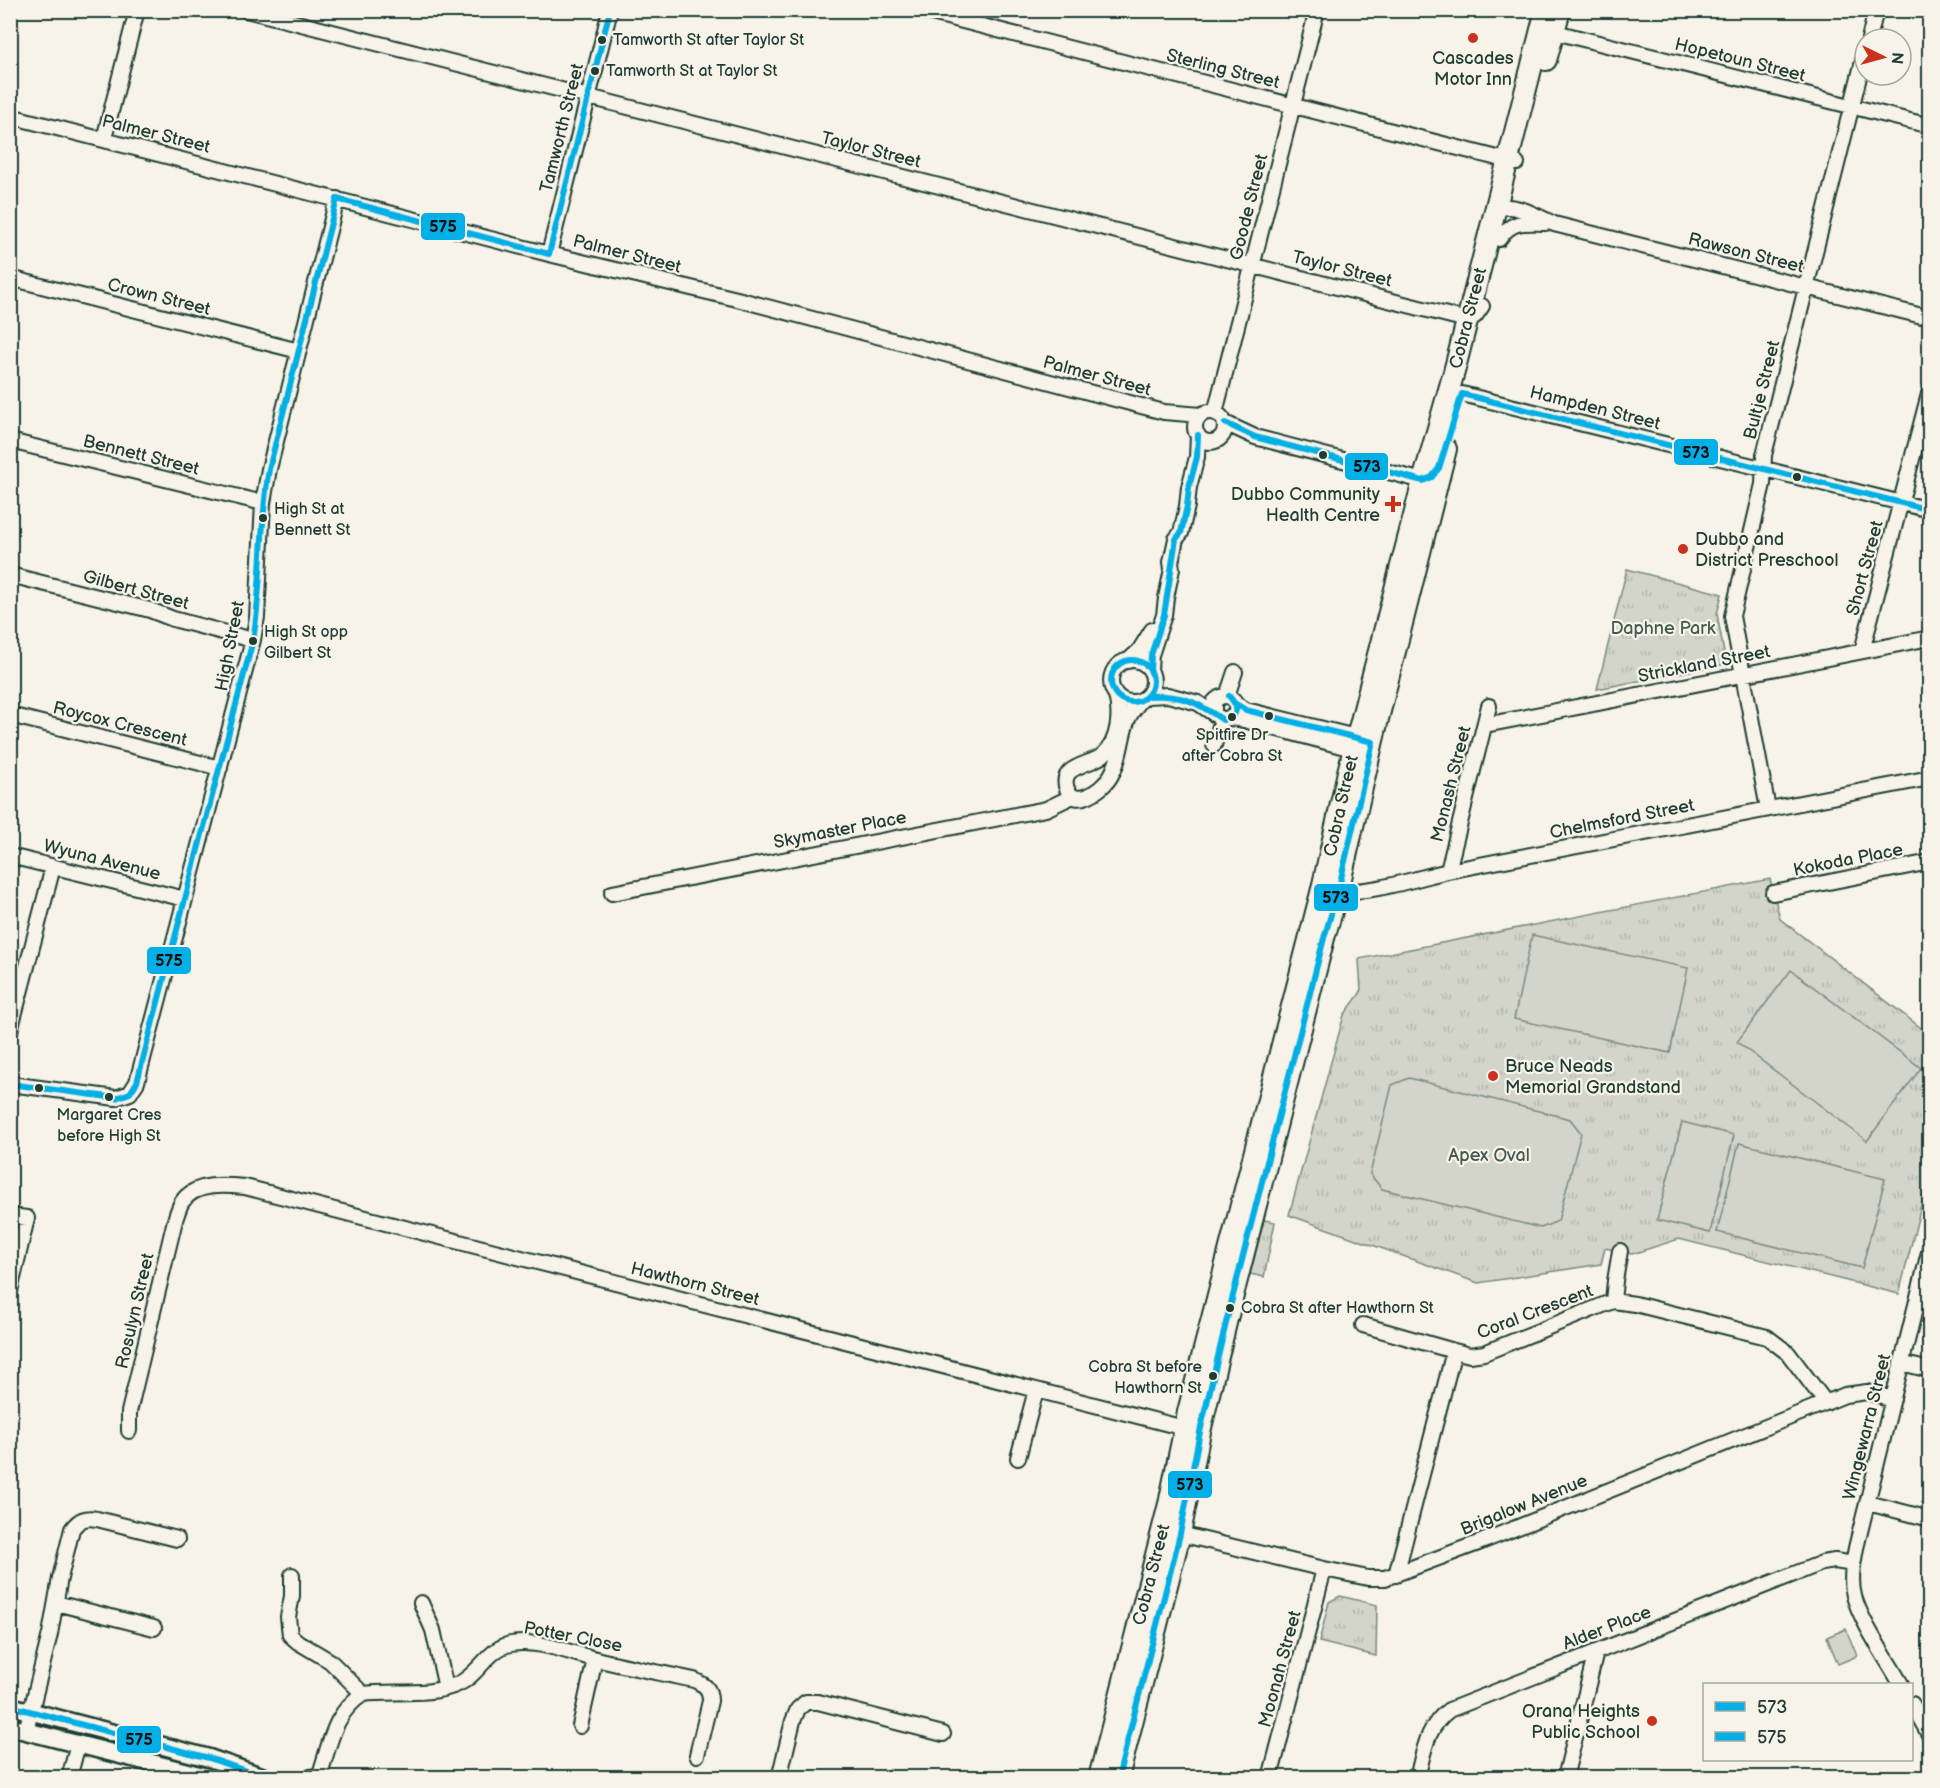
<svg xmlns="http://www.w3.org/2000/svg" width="1940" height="1788" font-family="'Balsamiq Sans',sans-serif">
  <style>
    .grass { fill: url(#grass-tufts); stroke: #79897f; stroke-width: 1.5 }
    .pitch { fill: #d3d5ca; stroke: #79897f; stroke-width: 1.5 }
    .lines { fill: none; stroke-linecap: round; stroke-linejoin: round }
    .minor-casing { stroke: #1f3d34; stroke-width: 18 }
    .major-casing { stroke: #1f3d34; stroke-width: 21 }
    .highway-casing { stroke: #1f3d34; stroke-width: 24 }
    .minor { stroke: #f7f3e8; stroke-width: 14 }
    .major { stroke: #f7f3e8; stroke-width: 16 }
    .highway { stroke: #f7f3e8; stroke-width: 20 }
    .bus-1-casing { stroke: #f7f3e8; stroke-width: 10 }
    .bus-2-casing { stroke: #f7f3e8; stroke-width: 10 }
    .bus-1 { stroke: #02afe6; stroke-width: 6 }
    .bus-2 { stroke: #02afe6; stroke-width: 6 }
    .poi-dot { fill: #c8321e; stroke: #f7f3e8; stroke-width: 2 }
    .bus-dot { fill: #1f3d34; stroke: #f7f3e8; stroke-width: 2 }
    .labels { text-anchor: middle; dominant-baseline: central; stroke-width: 4.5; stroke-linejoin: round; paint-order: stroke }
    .bus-label { font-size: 16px; fill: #1f3d34; stroke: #f7f3e8; text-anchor: start }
    .poi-label { font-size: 18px; fill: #1f3d34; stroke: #f7f3e8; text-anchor: end }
    .street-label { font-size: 18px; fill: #1f3d34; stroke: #f7f3e8 }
    .park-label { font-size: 18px; fill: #435b52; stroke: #f7f3e8 }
    .line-badge { stroke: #f7f3e8; stroke-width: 2 }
    .pale-badge-label { font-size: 16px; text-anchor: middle; font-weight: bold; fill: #111 }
  </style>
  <defs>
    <pattern id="grass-tufts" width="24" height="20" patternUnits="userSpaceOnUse" patternTransform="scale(1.5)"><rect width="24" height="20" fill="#d3d5ca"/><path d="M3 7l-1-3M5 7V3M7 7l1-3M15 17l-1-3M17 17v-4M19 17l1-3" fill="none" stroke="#b5b8ae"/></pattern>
  </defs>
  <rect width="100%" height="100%" fill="#f7f3e8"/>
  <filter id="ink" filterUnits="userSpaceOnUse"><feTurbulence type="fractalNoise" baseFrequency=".0167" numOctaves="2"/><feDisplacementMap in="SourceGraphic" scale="12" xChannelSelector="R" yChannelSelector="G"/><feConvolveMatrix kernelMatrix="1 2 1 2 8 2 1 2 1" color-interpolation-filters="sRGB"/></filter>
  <g filter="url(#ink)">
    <path class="grass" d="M1627,569L1722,594L1717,614L1726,664L1597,689Z
      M1770,879L1780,919L1929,1034V1174L1899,1294L1679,1239L1632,1254L1605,1248L1601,1264L1478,1283L1289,1215L1344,1015L1361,992L1359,959Z
      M1264,1220L1275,1222L1264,1277L1250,1274Z
      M1340,1596L1377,1605L1376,1656L1319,1642L1329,1602Z"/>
    <path class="pitch" d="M1532,935L1688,968L1670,1053L1514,1019Z
      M1791,970L1921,1068L1867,1141L1737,1042Z
      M1409,1078L1570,1119L1581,1133L1558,1221L1541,1228L1382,1189L1370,1174L1392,1085Z
      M1682,1122L1734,1135L1710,1233L1657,1220Z
      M1739,1143L1885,1179L1862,1268L1717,1232Z
      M1846,1629L1857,1656L1838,1664L1827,1637Z"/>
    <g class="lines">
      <g class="minor-casing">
        <path id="minor" d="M246,10L1467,320L1475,316L1482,306
          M920,10L1517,163
          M1547,30L1930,126
          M1869,39L1876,10
          M10,116L549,254L737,299L1164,412L1201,415
          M104,139L137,10
          M1495,219L1499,210C1511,200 1541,218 1554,224L1930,318
          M1499,239C1512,219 1525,223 1546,223
          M549,254L610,10
          M10,278L299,351
          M1462,394L1930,510
          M1195 427a15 15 0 1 1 30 0a15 15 0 1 1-30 0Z
          M1215,413L1317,10
          M1225,423L1255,437L1423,481
          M10,441L263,503
          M10,575L150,610L173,619L253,640
          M1862,651L1930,390
          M1111 681a21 21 0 1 1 42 0a21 21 0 1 1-42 0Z
          M1128,661L1139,651L1152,630
          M1150,670L1151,655L1164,615L1166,598L1172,569L1171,562L1176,539L1181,533L1187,506L1189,487L1197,457L1198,435
          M1116,695C1121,714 1119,741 1103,755C1092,765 1058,765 1067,789C1075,809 1101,790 1108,780C1121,762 1120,739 1128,719C1131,712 1136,706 1141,700
          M1147,696L1168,695L1198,703L1223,720L1234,716C1242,700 1226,689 1214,702V713
          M1227,696L1235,672
          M1236,704L1246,710L1364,739
          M10,715L220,768
          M1231,718L1244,720L1360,751
          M1485,725L1930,638
          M1214,745L1222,720
          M1768,809L1732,616L1763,484L1764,455L1865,53
          M10,856L185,899
          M1448,871L1489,706
          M1330,890C1367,896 1412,879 1448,871L1930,778
          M612,893L1046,809L1073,796
          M1773,893L1930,862
          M10,1031L53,867
          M10,1084L116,1098L130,1093L137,1082L253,640L257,617L263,503L269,469L337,199
          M10,1216L27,1218L10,1291
          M1613,1301L1615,1281L1620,1251
          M1363,1325L1454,1351
          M1901,1363L1930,1370
          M129,1431V1412L175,1220C177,1214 179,1207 182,1202C195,1182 226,1185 245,1187L1192,1430
          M1018,1458L1036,1390
          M1868,1503L1930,1519
          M1173,1536L1180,1534L1324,1569L1368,1578H1385L1481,1542L1845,1395L1867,1392L1893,1399
          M292,1575V1596L288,1617L290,1635L298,1642L330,1661L363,1694
          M1396,1575L1454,1351L1470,1355L1484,1353L1613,1301L1635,1304L1767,1337L1788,1353L1826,1403
          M56,1603L154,1628
          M421,1603L433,1630L446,1688
          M1901,1684C1887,1659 1861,1622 1854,1596C1850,1580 1853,1564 1856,1548L1930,1248
          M1912,1704L1930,1736
          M580,1726L595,1659
          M26,1731L50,1634L60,1578L72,1529C79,1519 86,1517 97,1519L177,1539
          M319,1777C330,1745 333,1713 363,1694C393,1690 429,1697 458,1684C479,1675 488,1648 511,1644C538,1639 569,1653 596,1659C628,1667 661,1673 694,1680C705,1685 710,1688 710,1701L697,1755
          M69,1778L78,1744
          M779,1778L793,1721L798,1709L806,1702H818L943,1734
          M1270,1778L1324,1569
          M1417,1778C1424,1752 1426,1727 1449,1710L1822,1563L1835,1561L1853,1564
          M1565,1778L1596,1652"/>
      </g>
      <g class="major-casing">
        <path id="major" d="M10,1706L209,1758L267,1778
          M10,1727L211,1778
          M312,1778H321"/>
      </g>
      <g class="highway-casing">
        <g id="highway">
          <path d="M1546,60L1560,10"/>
          <path id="s1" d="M1099,1778L1169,1504L1188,1412L1322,889L1348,772L1372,678L1423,481L1454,372L1546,10"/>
          <path d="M1118,1778L1180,1534L1200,1432L1226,1323L1324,938L1338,891L1377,723L1446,449"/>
        </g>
      </g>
      <use href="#minor" class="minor"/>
      <use href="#major" class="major"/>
      <use href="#highway" class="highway"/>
      <g class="bus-1-casing">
        <path id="bus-1" d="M1462,394L1930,510
          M1225,423L1255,437L1423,481
          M1423,481L1432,477L1439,468L1462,394
          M1111 681a21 21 0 1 1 42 0a21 21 0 1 1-42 0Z
          M1150,670L1151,655L1164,615L1176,539L1181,533L1187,506L1189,487L1197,457L1198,435
          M1147,696C1182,694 1195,701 1223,720L1232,717C1240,709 1235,703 1229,696
          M1118,1778L1180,1534L1200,1432L1226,1323L1324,938L1338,891L1373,742L1246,710L1236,704"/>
      </g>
      <g class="bus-2-casing">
        <path id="bus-2" d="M337,199L549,254
          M549,254L610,10
          M10,1084L116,1098L130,1093L137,1082L253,640C263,583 259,526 269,469L337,199
          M10,1706L209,1758L266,1778"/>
      </g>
      <use href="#bus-1" class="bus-1"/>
      <use href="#bus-2" class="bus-2"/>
    </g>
  </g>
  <g class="poi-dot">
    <circle cx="1473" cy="38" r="6"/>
    <path d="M1390 495h6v6h6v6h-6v6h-6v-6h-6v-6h6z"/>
    <circle cx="1683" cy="549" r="6"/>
    <circle cx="1493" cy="1076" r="6"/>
    <circle cx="1652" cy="1721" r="6"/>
  </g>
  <g class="bus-dot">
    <circle cx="602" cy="40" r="5"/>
    <circle cx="595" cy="71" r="5"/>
    <circle cx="1323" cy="455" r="5"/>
    <circle cx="1797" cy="477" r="5"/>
    <circle cx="263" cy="518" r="5"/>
    <circle cx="253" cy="641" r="5"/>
    <circle cx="1269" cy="716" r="5"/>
    <circle cx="1232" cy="717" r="5"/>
    <circle cx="39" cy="1088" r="5"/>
    <circle cx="109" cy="1097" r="5"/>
    <circle cx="1230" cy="1308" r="5"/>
    <circle cx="1213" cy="1376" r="5"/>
  </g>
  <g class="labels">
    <g class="bus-label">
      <text x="613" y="40">Tamworth St after Taylor St</text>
      <text x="606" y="71">Tamworth St at Taylor St</text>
      <text x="274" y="509">High St at<tspan x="274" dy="21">Bennett St</tspan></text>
      <text x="264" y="632">High St opp<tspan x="264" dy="21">Gilbert St</tspan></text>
      <text x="1232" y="735" text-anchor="middle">Spitfire Dr<tspan x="1232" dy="21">after Cobra St</tspan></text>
      <text x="109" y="1115" text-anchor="middle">Margaret Cres<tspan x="109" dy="21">before High St</tspan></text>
      <text x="1241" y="1308">Cobra St after Hawthorn St</text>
      <text x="1202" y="1367" text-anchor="end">Cobra St before<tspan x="1202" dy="21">Hawthorn St</tspan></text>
    </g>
    <g class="poi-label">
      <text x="1473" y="58" text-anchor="middle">Cascades<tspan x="1473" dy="21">Motor Inn</tspan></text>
      <text x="1380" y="494">Dubbo Community<tspan x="1380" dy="21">Health Centre</tspan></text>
      <text x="1695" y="539" text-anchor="start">Dubbo and<tspan x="1695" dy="21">District Preschool</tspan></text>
      <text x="1505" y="1066" text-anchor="start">Bruce Neads<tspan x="1505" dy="21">Memorial Grandstand</tspan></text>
      <text x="1640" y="1711">Orana Heights<tspan x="1640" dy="21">Public School</tspan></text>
    </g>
    <g class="street-label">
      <text transform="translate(1740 60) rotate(14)">Hopetoun Street</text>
      <text transform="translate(1223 69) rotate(14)">Sterling Street</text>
      <text transform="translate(562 128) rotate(-76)">Tamworth Street</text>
      <text transform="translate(156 134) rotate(14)">Palmer Street</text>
      <text transform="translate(871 150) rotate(14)">Taylor Street</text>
      <text transform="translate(1249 207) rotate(-76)">Goode Street</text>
      <text transform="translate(1746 253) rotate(14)">Rawson Street</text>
      <text transform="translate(627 254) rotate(14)">Palmer Street</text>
      <text transform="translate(1342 269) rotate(14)">Taylor Street</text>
      <text transform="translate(159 297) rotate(14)">Crown Street</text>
      <text stroke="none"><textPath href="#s1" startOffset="1506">Cobra Street</textPath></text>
      <text transform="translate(1097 376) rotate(15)">Palmer Street</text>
      <text transform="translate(1762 390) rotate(-76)">Bultje Street</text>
      <text transform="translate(1595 408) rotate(14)">Hampden Street</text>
      <text transform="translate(141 455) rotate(14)">Bennett Street</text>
      <text transform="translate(1865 568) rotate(-75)">Short Street</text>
      <text transform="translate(136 590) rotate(15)">Gilbert Street</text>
      <text transform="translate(230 646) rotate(-79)">High Street</text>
      <text transform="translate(1704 664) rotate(-11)">Strickland Street</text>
      <text transform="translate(120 724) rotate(14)">Roycox Crescent</text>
      <text transform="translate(1451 784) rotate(-76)">Monash Street</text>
      <text stroke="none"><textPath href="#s1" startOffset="1002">Cobra Street</textPath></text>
      <text transform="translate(1622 819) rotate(-11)">Chelmsford Street</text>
      <text transform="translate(840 830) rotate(-11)">Skymaster Place</text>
      <text transform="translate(102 860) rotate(14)">Wyuna Avenue</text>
      <text transform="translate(1848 860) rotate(-11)">Kokoda Place</text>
      <text transform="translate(695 1284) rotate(14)">Hawthorn Street</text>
      <text transform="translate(135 1311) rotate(-77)">Rosulyn Street</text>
      <text transform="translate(1535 1312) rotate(-21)">Coral Crescent</text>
      <text transform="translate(1867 1427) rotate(-76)">Wingewarra Street</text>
      <text transform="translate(1524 1505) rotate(-22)">Brigalow Avenue</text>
      <text stroke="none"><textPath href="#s1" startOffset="210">Cobra Street</textPath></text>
      <text transform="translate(1607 1628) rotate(-21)">Alder Place</text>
      <text transform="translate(573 1637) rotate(11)">Potter Close</text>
      <text transform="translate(1280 1669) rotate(-75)">Moonah Street</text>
    </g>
    <g class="park-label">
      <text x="1663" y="628">Daphne Park</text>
      <text x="1489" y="1155">Apex Oval</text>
    </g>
  </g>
  <g class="line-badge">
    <rect x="420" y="212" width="46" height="29" rx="6" fill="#02afe6"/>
    <rect x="1673" y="438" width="46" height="28" rx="6" fill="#02afe6"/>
    <rect x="1344" y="452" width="45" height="29" rx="6" fill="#02afe6"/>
    <rect x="1313" y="883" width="46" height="29" rx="6" fill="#02afe6"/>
    <rect x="146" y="946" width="46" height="29" rx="6" fill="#02afe6"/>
    <rect x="1167" y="1470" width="46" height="29" rx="6" fill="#02afe6"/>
    <rect x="116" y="1725" width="46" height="29" rx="6" fill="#02afe6"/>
  </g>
  <g class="pale-badge-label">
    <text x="443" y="232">575</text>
    <text x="1696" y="458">573</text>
    <text x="1367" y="472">573</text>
    <text x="1336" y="903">573</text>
    <text x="169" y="966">575</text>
    <text x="1190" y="1490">573</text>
    <text x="139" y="1745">575</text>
  </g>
  <rect width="1940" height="1788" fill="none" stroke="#f7f3e8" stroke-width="36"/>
  <rect x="18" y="18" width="1904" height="1752" fill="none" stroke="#1f3d34" stroke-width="2" filter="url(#ink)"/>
  <rect x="1703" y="1683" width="210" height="78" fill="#f7f3e8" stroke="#a1aaa0" stroke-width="1.5"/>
  <rect x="1715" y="1702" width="30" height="9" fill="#02afe6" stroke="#a1aaa0" stroke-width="1.5"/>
  <text x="1757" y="1713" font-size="18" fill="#1f3d34">573</text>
  <rect x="1715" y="1732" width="30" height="9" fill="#02afe6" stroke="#a1aaa0" stroke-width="1.5"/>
  <text x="1757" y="1743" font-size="18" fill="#1f3d34">575</text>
  <g transform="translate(1883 57) rotate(95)"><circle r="28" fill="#f7f3e8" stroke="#a1aaa0" stroke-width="1.5"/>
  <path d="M0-4.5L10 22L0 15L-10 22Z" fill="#c8321e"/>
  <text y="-9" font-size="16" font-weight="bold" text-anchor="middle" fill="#1f3d34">N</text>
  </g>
</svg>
